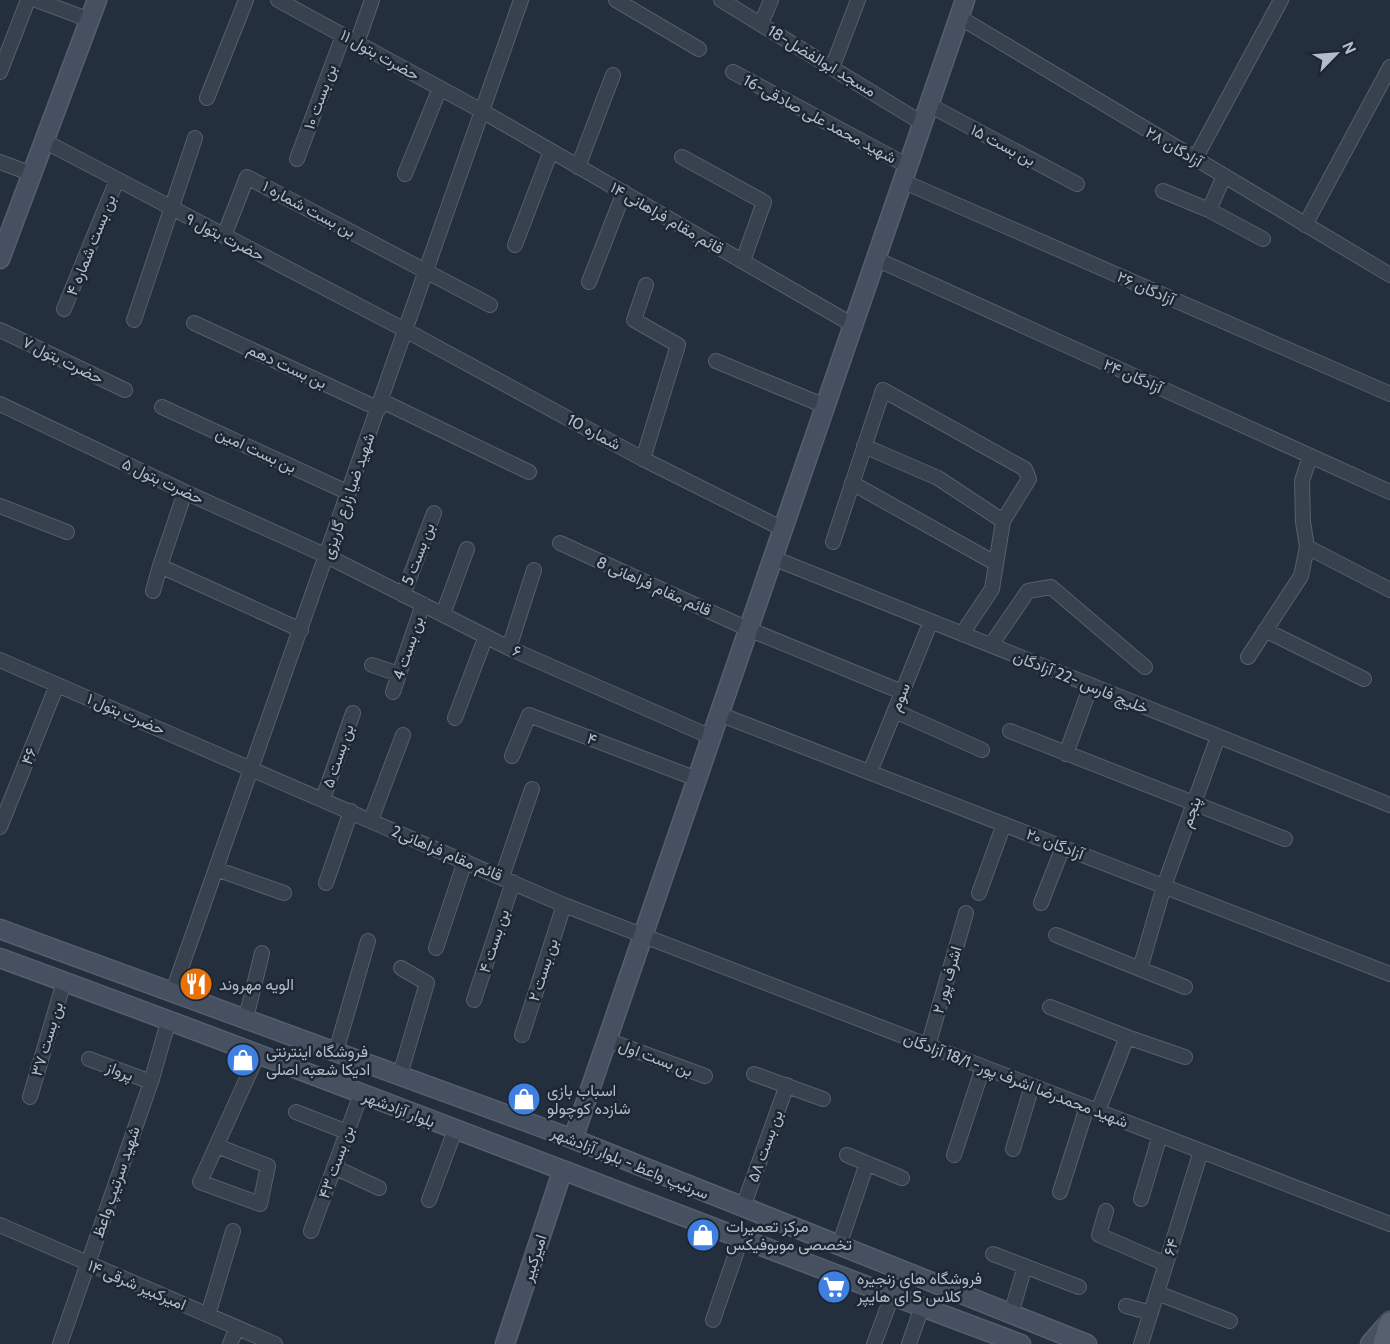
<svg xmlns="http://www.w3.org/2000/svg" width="1390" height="1344" font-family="Cabin,Vazirmatn,sans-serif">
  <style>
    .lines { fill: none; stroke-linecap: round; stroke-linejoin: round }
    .street-casing { stroke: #565f6c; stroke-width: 16 }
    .secondary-casing { stroke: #565f6c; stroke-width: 21 }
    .primary-casing { stroke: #414a57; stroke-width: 24 }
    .street { stroke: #38414e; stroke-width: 14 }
    .secondary { stroke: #465061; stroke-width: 18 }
    .primary { stroke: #56606e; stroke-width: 21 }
    .labels { text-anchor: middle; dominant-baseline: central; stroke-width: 5; stroke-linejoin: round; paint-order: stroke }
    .street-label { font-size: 16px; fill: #b4bcc9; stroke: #1d2633 }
    .poi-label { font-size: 16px; fill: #b4bcc9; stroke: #1d2633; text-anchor: start }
  </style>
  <rect width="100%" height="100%" fill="#242f3e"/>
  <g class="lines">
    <g class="street-casing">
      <path id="street" d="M36,0L90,20
        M278,0L482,111L853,325
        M616,0L699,49
        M721,0L922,123
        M959,17L1390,275
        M761,24L771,0
        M357,43L372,0
        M832,68L858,0
        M0,72L28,0
        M733,72L908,166
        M207,98L246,0
        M929,105L1077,184
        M44,141L407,331L643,459L783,529
        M682,157L764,202L743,261
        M297,159L343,36
        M1195,159L1281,0
        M0,162L32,174
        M578,167L613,75
        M405,174L440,88
        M1224,176L1209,210L1263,239
        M902,181L1390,394
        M1163,191L1209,210
        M1305,225L1390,67
        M224,236L247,177L490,305
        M515,245L551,151
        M876,259L1390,492
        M589,282L624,192
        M64,309L117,180
        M134,320L195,138
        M194,323L379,409
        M0,330L125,390
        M716,361L825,406
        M382,401L529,472
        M0,404L185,492L327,556L509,648L711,737
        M162,407L349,493
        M864,446L938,478L1003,521
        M643,459L678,345L634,320L646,285
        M852,483L995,563
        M185,492L160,566L301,630
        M0,506L67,532
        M833,542L883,390L1025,469L1029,479L1003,521L992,589L962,634
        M560,543L748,629L902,692
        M1307,547L1390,590
        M773,558L1390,805
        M153,591L160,566
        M403,595L434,513
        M443,614L467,549
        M1265,630L1364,679
        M991,645L1028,591L1051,587L1145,667
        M509,648L534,570
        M1248,657L1301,576L1307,547L1303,522L1302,481L1310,456
        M0,660L564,905L1390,1224
        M372,665L399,674
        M393,692L423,604
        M895,711L982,750
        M719,714L1390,974
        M455,718L486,636
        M1010,731L1285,839
        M1066,754L1091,685
        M512,756L529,715L697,779
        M870,772L931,621
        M323,799L353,713
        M371,820L403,735
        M0,827L57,685
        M216,869L284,893
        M502,877L532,789
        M326,883L351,811
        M979,893L1004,824
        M1041,903L1063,847
        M1056,935L1140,969
        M436,948L465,861
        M1185,987L1140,969L1164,886L1218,737
        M173,991L521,0
        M474,1000L513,882
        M1050,1007L1127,1037
        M246,1018L262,953
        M522,1035L564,905
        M607,1040L705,1076
        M928,1046L966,913
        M336,1051L368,941
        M89,1059L151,1082
        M754,1074L823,1099
        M400,1075L427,983L401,968
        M30,1097L64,982
        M1098,1111L1127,1037L1185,1057
        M296,1112L347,1132
        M217,1146L268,1166L260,1204L200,1182L258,1054
        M1013,1149L1032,1086
        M847,1155L902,1178
        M954,1155L983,1067
        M334,1167L379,1188
        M1060,1192L1087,1107
        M1141,1199L1160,1135
        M429,1200L455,1130
        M743,1207L787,1085
        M1106,1211L1099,1235L1166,1264
        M0,1225L275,1344
        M311,1231L361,1094
        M839,1246L867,1163
        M993,1254L1079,1287
        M1157,1293L1230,1321
        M1126,1306L1151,1313
        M1011,1314L1025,1266
        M208,1315L233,1231
        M713,1320L741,1239
        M60,1344L151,1082L169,1019
        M230,1344L237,1328
        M874,1344L892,1296
        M909,1344L922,1307
        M1141,1344L1201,1151"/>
    </g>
    <g class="secondary-casing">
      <path id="secondary" d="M0,259L97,0
        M0,929L573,1139L1087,1344
        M0,958C342,1083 680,1217 1021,1344
        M573,1139L965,0
        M505,1344L562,1172
        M1370,1344L1390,1321"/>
    </g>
    <g class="primary-casing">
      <path id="primary" d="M1384,1344L1390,1323"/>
    </g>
    <use href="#street" class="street"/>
    <use href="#secondary" class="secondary"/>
    <use href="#primary" class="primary"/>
  </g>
  <defs>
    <g id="restaurant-disc" transform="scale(1.725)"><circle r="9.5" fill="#e8710a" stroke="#1d2633"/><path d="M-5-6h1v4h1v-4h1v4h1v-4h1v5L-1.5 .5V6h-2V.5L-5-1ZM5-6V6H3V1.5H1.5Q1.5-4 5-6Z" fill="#fff"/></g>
    <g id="shop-disc" transform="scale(1.725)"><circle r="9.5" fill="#3f7fe0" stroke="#1d2633"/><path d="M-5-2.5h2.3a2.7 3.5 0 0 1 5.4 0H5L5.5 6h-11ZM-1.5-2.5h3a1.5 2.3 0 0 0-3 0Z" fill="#fff"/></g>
    <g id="supermarket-disc" transform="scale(1.725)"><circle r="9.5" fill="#3f7fe0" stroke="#1d2633"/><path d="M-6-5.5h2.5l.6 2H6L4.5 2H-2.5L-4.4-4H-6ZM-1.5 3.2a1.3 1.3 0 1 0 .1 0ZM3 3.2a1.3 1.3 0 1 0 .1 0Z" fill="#fff"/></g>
  </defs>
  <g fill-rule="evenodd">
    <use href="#restaurant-disc" x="196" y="984"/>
    <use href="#shop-disc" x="243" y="1060"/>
    <use href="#shop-disc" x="524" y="1099"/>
    <use href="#shop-disc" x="703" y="1235"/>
    <use href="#supermarket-disc" x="834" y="1287"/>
  </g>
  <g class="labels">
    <g class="street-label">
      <text transform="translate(380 55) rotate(29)">حضرت بتول ۱۱</text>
      <text transform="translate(822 61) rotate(31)">مسجد ابوالفضل-18</text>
      <text transform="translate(320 97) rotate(-70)">بن بست ۱۰</text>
      <text transform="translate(820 119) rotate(28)">شهید محمد علی صادقی-16</text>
      <text transform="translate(1003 145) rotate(28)">بن بست ۱۵</text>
      <text transform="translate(1174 147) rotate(31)">۲۸ آزادگان</text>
      <text transform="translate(309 209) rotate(28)">بن بست شماره ۱</text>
      <text transform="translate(667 218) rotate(30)">۱۴ قائم مقام فراهانی</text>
      <text transform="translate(225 237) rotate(27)">حضرت بتول ۹</text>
      <text transform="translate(91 245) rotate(-68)">بن بست شماره ۴</text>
      <text transform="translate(1146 288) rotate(24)">۲۶ آزادگان</text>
      <text transform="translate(63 360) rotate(26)">حضرت بتول ۷</text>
      <text transform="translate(287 366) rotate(25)">بن بست دهم</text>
      <text transform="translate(1133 376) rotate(24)">۲۴ آزادگان</text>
      <text transform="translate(594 432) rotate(28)">شماره 10</text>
      <text transform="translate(256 450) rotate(25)">بن بست امین</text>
      <text transform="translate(163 481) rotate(25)">حضرت بتول ۵</text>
      <text transform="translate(348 496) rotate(-71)">شهید ضیا زارع گاریزی</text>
      <text transform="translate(418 554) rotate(-69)">بن بست 5</text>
      <text transform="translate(654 586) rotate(24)">8 قائم مقام فراهانی</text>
      <text transform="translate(408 648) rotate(-71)">بن بست 4</text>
      <text transform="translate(517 651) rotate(24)">۶</text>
      <text transform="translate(1081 682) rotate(22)">خلیج فارس -22 آزادگان</text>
      <text transform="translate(900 697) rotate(-68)">سوم</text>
      <text transform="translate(126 714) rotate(23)">حضرت بتول ۱</text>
      <text transform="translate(592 739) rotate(21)">۴</text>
      <text transform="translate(29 756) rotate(-68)">۴۶</text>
      <text transform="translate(338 756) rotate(-71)">بن بست ۵</text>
      <text transform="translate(1191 812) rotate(-70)">پنجم</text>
      <text transform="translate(1055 844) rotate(21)">۲۰ آزادگان</text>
      <text transform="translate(447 853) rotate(23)">2قائم مقام فراهانی</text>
      <text transform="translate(494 941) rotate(-72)">بن بست ۴</text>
      <text transform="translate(543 970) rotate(-72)">بن بست ۲</text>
      <text transform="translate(947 980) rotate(-74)">۲ اشرف پور</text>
      <text transform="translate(47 1039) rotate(-73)">بن بست ۳۷</text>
      <text transform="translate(656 1058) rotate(21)">بن بست اول</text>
      <text transform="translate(120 1071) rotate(21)">پرواز</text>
      <text transform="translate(1016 1080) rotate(21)">شهید محمدرضا اشرف پور- 18/1 آزادگان</text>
      <text transform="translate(399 1109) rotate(21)">بلوار آزادشهر</text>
      <text transform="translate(765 1146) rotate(-70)">بن بست ۵۸</text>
      <text transform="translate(336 1162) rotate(-70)">بن بست ۴۳</text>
      <text transform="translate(630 1163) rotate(22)">سرتیپ واعظ - بلوار آزادشهر</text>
      <text transform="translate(116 1182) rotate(-71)">شهید سرتیپ واعظ</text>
      <text transform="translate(1171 1247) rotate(-73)">۶۴</text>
      <text transform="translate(534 1258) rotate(-72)">امیرکبیر</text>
      <text transform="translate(137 1285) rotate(23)">۱۴ امیرکبیر شرقی</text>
    </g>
    <g class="poi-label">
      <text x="219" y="984">الویه مهروند</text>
      <text x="266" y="1051">فروشگاه اینترنتی<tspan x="266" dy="18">ادیکا شعبه اصلی</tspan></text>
      <text x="547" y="1090">اسباب بازی<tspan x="547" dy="18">شازده کوچولو</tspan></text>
      <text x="726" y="1226">مرکز تعمیرات<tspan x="726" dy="18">تخصصی موبوفیکس</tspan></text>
      <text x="857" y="1278">فروشگاه های زنجیره<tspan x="857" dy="18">ای هایپر S کلاس</tspan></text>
    </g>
  </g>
  <g transform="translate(1336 54) rotate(65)" stroke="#1d2633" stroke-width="4.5" paint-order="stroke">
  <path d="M0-4.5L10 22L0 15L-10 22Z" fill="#b4bcc9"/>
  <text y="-9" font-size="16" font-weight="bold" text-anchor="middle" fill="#b4bcc9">N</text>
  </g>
</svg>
